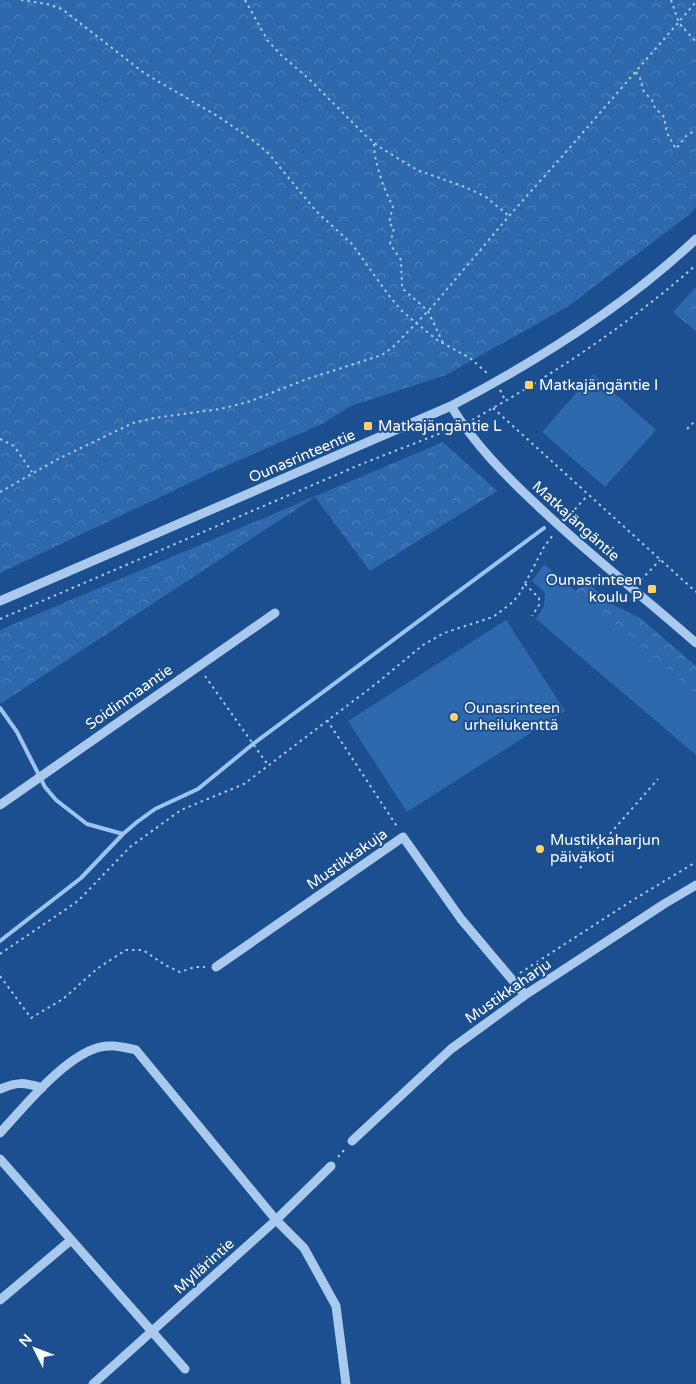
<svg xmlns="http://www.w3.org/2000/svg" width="696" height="1384" font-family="'Varela Round',sans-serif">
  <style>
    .grass { fill: #2e69ad }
    .forest { fill: url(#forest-crowns) }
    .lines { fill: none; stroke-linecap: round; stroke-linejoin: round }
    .stream { stroke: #9cc4f0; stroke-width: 4 }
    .path { stroke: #a9c9ee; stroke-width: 2; stroke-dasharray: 2.5 4; stroke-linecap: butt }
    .minor { stroke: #a9c9ee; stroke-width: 9 }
    .poi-dot { fill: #ffd166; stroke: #1b4f8f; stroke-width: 2 }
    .labels { text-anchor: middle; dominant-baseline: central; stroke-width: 4; stroke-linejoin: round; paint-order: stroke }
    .poi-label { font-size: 15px; fill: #fff; stroke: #1b4f8f; text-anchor: start }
    .street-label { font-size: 15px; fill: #fff; stroke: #1b4f8f }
  </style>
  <defs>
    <pattern id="forest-crowns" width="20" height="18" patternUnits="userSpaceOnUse" patternTransform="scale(1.25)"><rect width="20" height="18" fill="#2e69ad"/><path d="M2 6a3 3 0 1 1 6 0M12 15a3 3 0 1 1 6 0" fill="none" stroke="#4d80b9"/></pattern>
  </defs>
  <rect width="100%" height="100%" fill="#1b4f8f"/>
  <path class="grass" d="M593,374L656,430L605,487L542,432Z
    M544,564L696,694V755L536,619L544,606L545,593L532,581Z
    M506,620L565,711L407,812L348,721Z"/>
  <path class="forest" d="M0,0H696V207L689,215L567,307L446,375L351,406L322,424L217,470L0,573Z
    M696,287V331L673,312Z
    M443,442L497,491L370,571L315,497L0,704V630Z
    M587,582L611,604L640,618L696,666V694L575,591Z"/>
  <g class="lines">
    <path class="stream" d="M0,708L17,732L45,787L56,800L87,824L123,834
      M0,941L81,878L123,834L137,822L155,809L198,789L253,744L544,528"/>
    <path class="path" d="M21,0L47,4L62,9L144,73L219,117L254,141L269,154L316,211L352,244L390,297L403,312L437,340L470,358L488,374
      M245,0L268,41L280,54L309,79L366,136L381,148L417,170L465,187L486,197L509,216
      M671,0L679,23L696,42
      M636,72L640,78L644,92L652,100L655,108L664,117L667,133L676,149L686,136L696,130
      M374,144C374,161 384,191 393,206L389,223L394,228L390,244L401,260L402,288L428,311L443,343
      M500,390L505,400
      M493,408L696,592
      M472,420C551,376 628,325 696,265
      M687,429L696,420
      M0,439L14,446L32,472
      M0,492L58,459L133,423L154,418L220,409L248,402L307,379L382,355L393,347L432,307L509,216L566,152L696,2
      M566,519L588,495
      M641,580L660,560
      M525,584L539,598V605L532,616
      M0,619L364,463L454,428
      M205,676L268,765
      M327,720L398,828
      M580,868L658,779
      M0,954L78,901L130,847L181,810L244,784L377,683L423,645L444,633L493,617L513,602L520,593L544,547L553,535
      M520,973L633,900L696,862
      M0,976L31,1018L63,999L98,968L126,950H143L165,965L180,972L195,967H205
      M338,1157L346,1148"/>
    <path class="minor" d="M451,406C475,445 505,475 538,506C588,554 644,597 696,643
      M0,601L451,406C539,360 624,307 696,239
      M0,805L275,613
      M216,967L403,837L461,919L525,995
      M0,1089C17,1082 23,1082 42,1088
      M0,1133C24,1107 61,1061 94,1049C107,1043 123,1047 136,1050L276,1220L304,1248L336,1306L346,1384
      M352,1141L451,1049L525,995L664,904L696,885
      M0,1159L185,1369
      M0,1300L71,1240
      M93,1384L276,1220L331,1166"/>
  </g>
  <g class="poi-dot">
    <rect x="524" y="380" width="10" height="10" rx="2.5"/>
    <rect x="363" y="421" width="10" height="10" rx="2.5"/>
    <rect x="647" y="584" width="10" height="10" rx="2.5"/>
    <circle cx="454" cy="717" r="5"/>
    <circle cx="540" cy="849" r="5"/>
  </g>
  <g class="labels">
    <g class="poi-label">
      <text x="539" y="385">Matkajängäntie I</text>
      <text x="378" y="426">Matkajängäntie L</text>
      <text x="642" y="580" text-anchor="end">Ounasrinteen<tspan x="642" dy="17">koulu P</tspan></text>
      <text x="464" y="708">Ounasrinteen<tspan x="464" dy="17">urheilukenttä</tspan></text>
      <text x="550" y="840">Mustikkaharjun<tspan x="550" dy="17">päiväkoti</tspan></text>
    </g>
    <g class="street-label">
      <text transform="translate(302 456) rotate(-23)">Ounasrinteentie</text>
      <text transform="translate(576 521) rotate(42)">Matkajängäntie</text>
      <text transform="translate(129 697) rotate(-35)">Soidinmaantie</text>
      <text transform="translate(347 859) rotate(-35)">Mustikkakuja</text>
      <text transform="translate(508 991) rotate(-35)">Mustikkaharju</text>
      <text transform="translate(204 1266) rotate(-42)">Myllärintie</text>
    </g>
  </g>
  <g transform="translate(35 1349) rotate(312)" stroke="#1b4f8f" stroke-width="4" paint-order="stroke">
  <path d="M0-4L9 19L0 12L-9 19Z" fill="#ffffff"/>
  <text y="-8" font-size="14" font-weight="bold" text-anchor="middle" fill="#ffffff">N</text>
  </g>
</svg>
